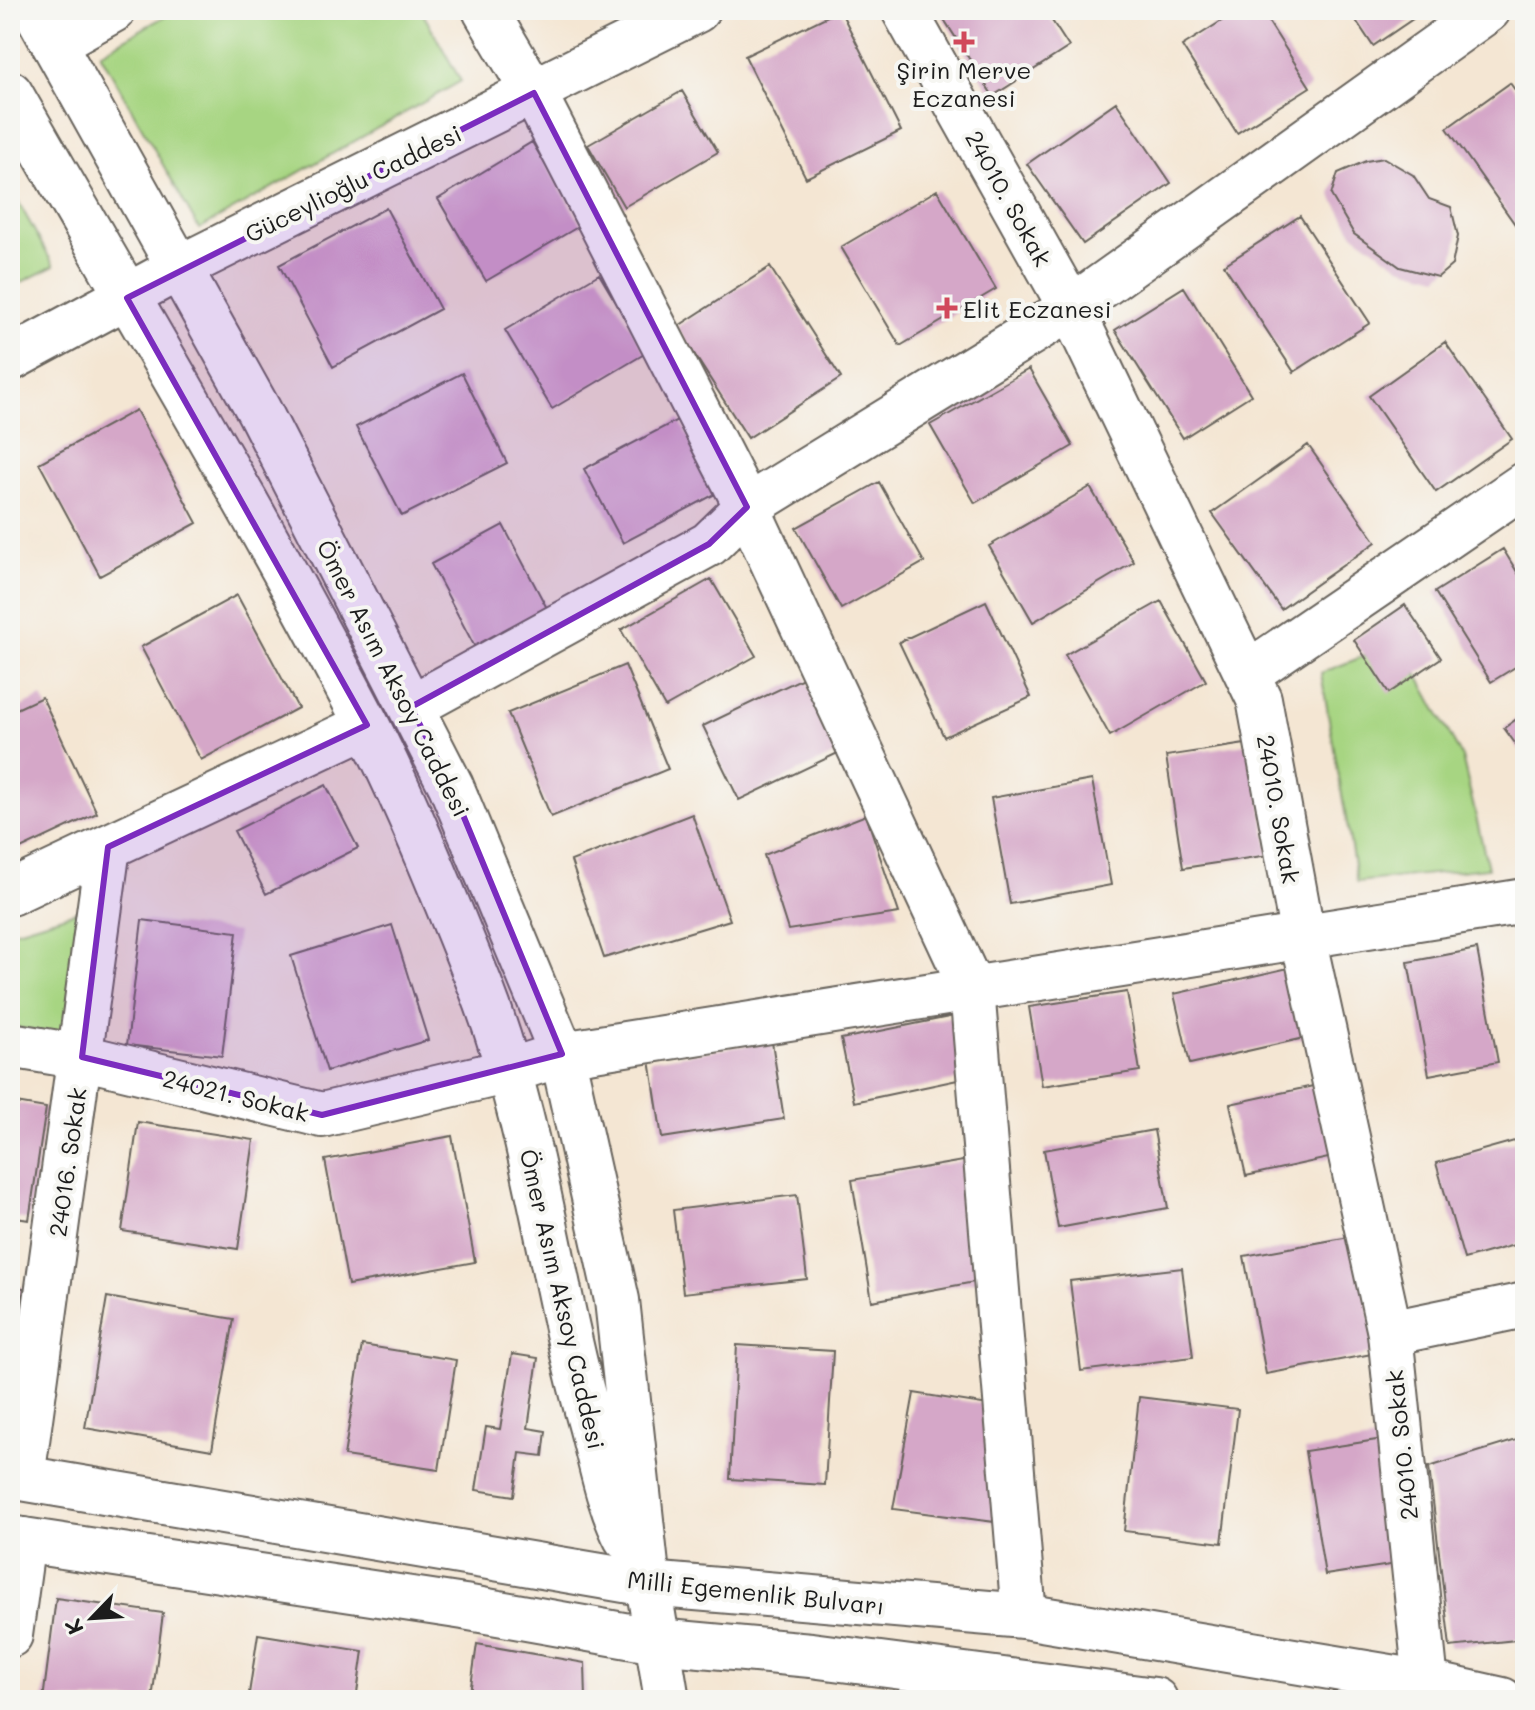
<svg xmlns="http://www.w3.org/2000/svg" width="1535" height="1710" font-family="Mali,sans-serif">
  <style>
    .green { fill: #a7d582; stroke: #62784f; stroke-width: 2 }
    .building { fill: #d5a7c8 }
    .lines { fill: none; stroke-linecap: round; stroke-linejoin: round }
    .minor-casing { stroke: #68635c; stroke-width: 48 }
    .major-casing { stroke: #68635c; stroke-width: 48 }
    .minor { stroke: #fff; stroke-width: 44 }
    .major { stroke: #fff; stroke-width: 44 }
    .marked { fill: #7b2cbf; fill-opacity: 0.2; stroke: #7b2cbf; stroke-width: 6; stroke-linejoin: round }
    .poi-dot { fill: #d1495b; stroke: #f6f6f2; stroke-width: 3 }
    .labels { text-anchor: middle; dominant-baseline: central; stroke-width: 8; stroke-linejoin: round; paint-order: stroke }
    .poi-label { font-size: 24px; fill: #1c1c1c; stroke: #f6f6f2 }
    .street-label { font-size: 24px; fill: #1c1c1c; stroke: #f6f6f2 }
  </style>
  <rect width="100%" height="100%" fill="#f6f6f2"/>
  <filter id="ink" filterUnits="userSpaceOnUse"><feTurbulence type="fractalNoise" baseFrequency=".0125" numOctaves="2"/><feDisplacementMap in="SourceGraphic" scale="16" xChannelSelector="R" yChannelSelector="G"/><feConvolveMatrix kernelMatrix="1 2 1 2 8 2 1 2 1" color-interpolation-filters="sRGB"/></filter>
  <filter id="wash" filterUnits="userSpaceOnUse"><feTurbulence type="fractalNoise" baseFrequency=".006" numOctaves="4" result="noise"/><feDisplacementMap in="SourceGraphic" scale="32" xChannelSelector="R" yChannelSelector="G"/><feGaussianBlur stdDeviation="1.8" result="paint"/><feColorMatrix in="noise" values="0 0 0 0 0 0 0 0 0 0 0 0 0 0 0 0 0 1.4 0 .05"/><feComposite in="paint" operator="in"/></filter>
  <g filter="url(#wash)">
    <rect width="100%" height="100%" fill="#f4e6d3"/>
    <path class="green" d="M176,10H421L461,81L199,229L100,53Z
      M10,187L54,266L10,288Z
      M1400,642L1462,757L1488,868L1357,882L1321,673Z
      M79,911L67,1038L10,1026V932Z"/>
    <g id="blocks">
      <path class="building" d="M840,10L901,131L806,178L745,56Z
        M938,10H1045L1069,47L993,96Z
        M1239,10H1261L1310,87L1237,133L1182,46Z
        M1349,10H1426L1373,46Z
        M1510,83L1525,104V221L1517,227L1447,128Z
        M682,91L718,152L624,207L588,145Z
        M1116,102L1171,183L1083,244L1027,164Z
        M532,142L581,225L486,281L438,199Z
        M1384,158L1413,175L1429,199L1451,207L1458,236L1452,265L1438,277L1400,267L1354,234L1331,195L1338,173L1366,161Z
        M937,190L996,289L900,346L841,247Z
        M386,208L440,309L333,367L279,265Z
        M1300,216L1370,323L1294,372L1224,265Z
        M770,267L841,378L748,438L677,327Z
        M599,274L646,353L552,409L505,330Z
        M1184,287L1251,395L1183,438L1115,330Z
        M1445,342L1512,439L1436,492L1369,396Z
        M1029,369L1073,446L975,503L930,425Z
        M462,373L507,463L402,516L356,427Z
        M136,410L197,523L100,576L39,463Z
        M679,419L717,493L623,543L584,469Z
        M1308,445L1376,542L1281,609L1212,513Z
        M879,482L924,562L841,609L796,528Z
        M1090,487L1134,562L1033,622L989,546Z
        M503,525L550,614L478,653L431,564Z
        M1503,549L1525,585V661L1491,682L1435,592Z
        M711,579L756,656L665,707L621,630Z
        M237,595L298,708L201,760L141,647Z
        M986,601L1031,697L944,737L899,642Z
        M1161,601L1206,681L1110,736L1065,655Z
        M1405,605L1441,658L1389,693L1354,640Z
        M625,665L668,769L551,817L508,713Z
        M805,677L840,752L739,800L703,726Z
        M42,697L97,813L10,854V712Z
        M1525,713V757L1504,728Z
        M1252,743L1269,855L1183,868L1166,756Z
        M1092,780L1111,885L1010,904L991,798Z
        M326,785L358,848L266,894L234,831Z
        M692,814L730,920L604,958L571,861Z
        M866,815L899,913L788,930L764,855Z
        M142,920L237,932L222,1056L127,1045Z
        M392,925L428,1040L327,1071L291,956Z
        M1477,949L1498,1062L1429,1075L1408,962Z
        M1293,967L1309,1037L1190,1064L1174,994Z
        M1127,992L1140,1071L1042,1086L1029,1007Z
        M954,1016L967,1078L854,1102L841,1039Z
        M772,1042L784,1119L662,1138L650,1060Z
        M1327,1083L1342,1155L1246,1176L1230,1104Z
        M10,1102L46,1108L29,1220L10,1217Z
        M138,1122L254,1140L238,1249L122,1231Z
        M1154,1130L1168,1208L1058,1228L1044,1150Z
        M452,1136L475,1262L348,1285L325,1160Z
        M1525,1138V1242L1464,1259L1436,1163Z
        M969,1160L980,1281L872,1301L852,1180Z
        M797,1195L807,1279L683,1293L673,1210Z
        M1355,1236L1377,1353L1266,1374L1244,1256Z
        M1182,1268L1193,1357L1081,1371L1070,1281Z
        M10,1286L24,1288L12,1363L10,1362Z
        M107,1297L234,1319L212,1450L85,1428Z
        M362,1345L456,1360L439,1470L344,1456Z
        M737,1345L833,1351L825,1485L730,1479Z
        M512,1354L538,1358L528,1428L546,1431L543,1456L520,1453L514,1496L476,1490L486,1427L500,1429Z
        M914,1393L995,1406V1522L893,1509Z
        M1139,1397L1238,1409L1222,1543L1124,1531Z
        M1390,1438L1410,1562L1325,1575L1305,1451Z
        M1523,1438L1525,1639L1450,1647L1429,1467Z
        M56,1598L163,1613L152,1700H43Z
        M258,1634L363,1651L356,1700H248Z
        M477,1644L585,1663L586,1700H469Z"/>
    </g>
  </g>
  <g filter="url(#ink)">
    <use href="#blocks" fill-opacity="0" stroke="#68635c" stroke-width="2"/>
    <g class="lines">
      <g class="minor-casing">
        <path id="minor" d="M35,10L259,411L451,786L562,1054L617,1300L648,1584L667,1700
          M485,10L534,93L747,507L972,989L1024,1616
          M904,10L1071,308L1259,699L1303,937L1390,1333L1426,1683
          M54,43L113,10
          M10,93C129,302 255,509 366,723C409,807 445,898 480,985C535,1126 550,1280 591,1425C601,1462 608,1503 626,1538
          M10,359L179,268L697,10
          M1247,674L1525,484
          M411,707L709,544L747,507L1071,308L1488,10
          M10,893L367,725
          M10,1045L82,1057L322,1115L509,1071L562,1054L1525,901
          M1390,1333L1525,1305
          M22,1478L108,847
          M10,1635L23,1540"/>
      </g>
      <g class="major-casing">
        <path id="major" d="M10,1476L648,1584L1024,1616L1426,1683L1502,1700
          M10,1538L464,1607L657,1641L811,1655L1155,1700"/>
      </g>
      <use href="#minor" class="minor"/>
      <use href="#major" class="major"/>
    </g>
  </g>
  <path class="marked" d="M534,93L747,507L709,544L411,707L451,786L562,1054L322,1115L82,1057L108,847L367,725L127,298Z"/>
  <g class="poi-dot">
    <path d="M960 30h8v8h8v8h-8v8h-8v-8h-8v-8h8z"/>
    <path d="M943 296h8v8h8v8h-8v8h-8v-8h-8v-8h8z"/>
  </g>
  <g class="labels">
    <g class="poi-label">
      <text x="964" y="69">Şirin Merve<tspan x="964" dy="28">Eczanesi</tspan></text>
      <text x="963" y="308" text-anchor="start">Elit Eczanesi</text>
    </g>
    <g class="street-label">
      <text transform="translate(353 183) rotate(-26)">Güceylioğlu Caddesi</text>
      <text transform="translate(1009 198) rotate(61)">24010. Sokak</text>
      <text transform="translate(394 678) rotate(63)">Ömer Asım Aksoy Caddesi</text>
      <text transform="translate(1279 809) rotate(80)">24010. Sokak</text>
      <text transform="translate(236 1095) rotate(14)">24021. Sokak</text>
      <text transform="translate(67 1162) rotate(-82)">24016. Sokak</text>
      <text transform="translate(563 1299) rotate(77)">Ömer Asım Aksoy Caddesi</text>
      <text transform="translate(1401 1445) rotate(-96)">24010. Sokak</text>
      <text transform="translate(756 1592) rotate(6)">Milli Egemenlik Bulvarı</text>
    </g>
  </g>
  <rect width="1535" height="1710" fill="none" stroke="#f6f6f2" stroke-width="40"/>
  <g transform="translate(92 1618) rotate(245)" stroke="#f6f6f2" stroke-width="6" paint-order="stroke">
  <path d="M0-6L14 30L0 20L-14 30Z" fill="#1c1c1c"/>
  <text y="-12" font-size="22" font-weight="bold" text-anchor="middle" fill="#1c1c1c">K</text>
  </g>
</svg>
